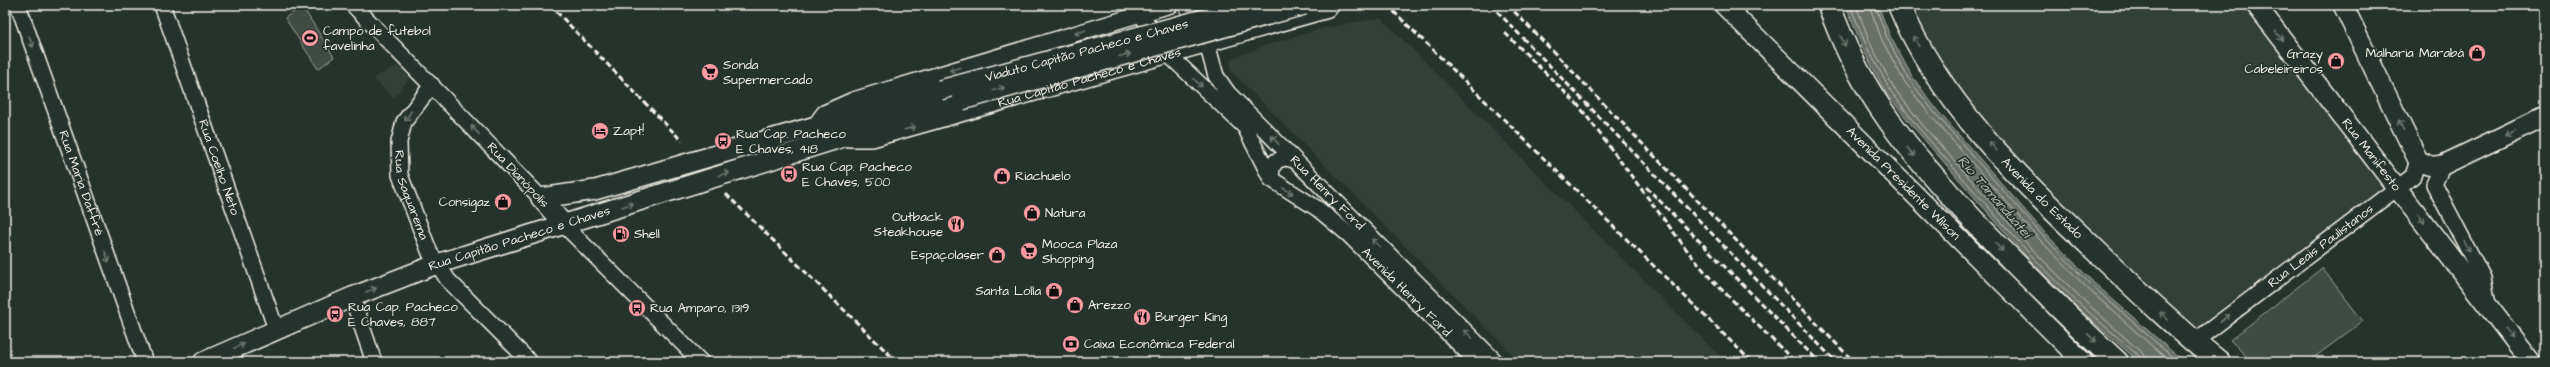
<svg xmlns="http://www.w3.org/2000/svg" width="2550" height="367" font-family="'Architects Daughter',sans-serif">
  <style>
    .built { fill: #333f39 }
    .green { fill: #414b45; stroke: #9a9e96 }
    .water { fill: #676f68; stroke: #9fa39b }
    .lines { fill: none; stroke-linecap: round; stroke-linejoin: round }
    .shore { stroke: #bcbdb5; stroke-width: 1 }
    .minor-casing { stroke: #f4f1e8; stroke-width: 18 }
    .major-casing { stroke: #f4f1e8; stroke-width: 22 }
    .highway-casing { stroke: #f4f1e8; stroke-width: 25 }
    .minor { stroke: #26332d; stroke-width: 15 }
    .major { stroke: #26332d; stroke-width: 19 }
    .highway { stroke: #26332d; stroke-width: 22 }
    .rail { stroke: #f4f1e8; stroke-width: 3; stroke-dasharray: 6 3; stroke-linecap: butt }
    .major-bridge-casing { stroke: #f4f1e8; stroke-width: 22; stroke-linecap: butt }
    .major-bridge { stroke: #26332d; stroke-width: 19 }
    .oneway { stroke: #6e766e }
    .labels { text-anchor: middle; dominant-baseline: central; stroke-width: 3.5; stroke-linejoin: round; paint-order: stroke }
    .poi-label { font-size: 13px; fill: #f4f1e8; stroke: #26332d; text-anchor: start }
    .street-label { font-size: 13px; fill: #f4f1e8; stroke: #26332d }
    .water-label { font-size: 14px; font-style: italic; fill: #bcbdb5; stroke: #26332d }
  </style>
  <rect width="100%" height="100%" fill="#26332d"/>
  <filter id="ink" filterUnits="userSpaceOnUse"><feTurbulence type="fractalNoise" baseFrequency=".025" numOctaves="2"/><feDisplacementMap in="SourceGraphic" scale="8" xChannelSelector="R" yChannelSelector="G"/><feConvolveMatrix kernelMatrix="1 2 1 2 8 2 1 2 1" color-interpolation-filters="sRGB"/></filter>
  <g filter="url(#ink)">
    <path class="built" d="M1908,5H2243L2384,187L2199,326L2182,324L2010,157L1948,75Z
      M1381,18L1726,362H1520L1230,70L1231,59L1264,46L1323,28Z
      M397,66L410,78L393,98L373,78Z"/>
    <path class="green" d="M302,6L334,57L318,69L285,18Z
      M2322,268L2363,321L2308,362H2252L2230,340Z"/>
    <path class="water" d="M1846,5H1878L1890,36L1912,76L1937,110L2045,233L2093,282L2184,362H2139L2072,303L2023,253L1914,128L1886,93L1863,49Z"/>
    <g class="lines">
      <path class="shore" d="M1850,5L1867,47L1890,90L1917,126L2026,250L2075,300L2140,357L2141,362
        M1856,5L1871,45L1894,88L1921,123L2030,247L2079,296L2143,354L2146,362
        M1869,5L1882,40L1904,81L1930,115L2039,239L2087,288L2170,362
        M1875,5L1887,38L1908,78L1934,112L2043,236L2090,284L2178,362"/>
      <g class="minor-casing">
        <g id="minor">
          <path id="s1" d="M18,5L145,362"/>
          <path id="s2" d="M162,5L276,329"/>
          <path d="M353,5L541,198"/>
          <path id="s3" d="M1134,5L1170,56L1245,127L1271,179L1318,209L1348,234L1477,362"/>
          <path id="s4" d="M1186,5L1207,44L1216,76L1228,93L1496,362"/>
          <path id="s5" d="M432,85L404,122L399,142L400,175L430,253L448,280L530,362"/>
          <path d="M816,124L824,113L853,100L1171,5"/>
          <path id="s6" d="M849,139H872L1328,10L1332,5"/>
          <path d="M2443,165L2434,184L2483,278L2488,305"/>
          <path d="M1271,179L1272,168L1276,161L1285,158L1294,160"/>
          <path d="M564,225L701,362"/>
          <path d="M352,297L374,362"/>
          <path id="s7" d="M2194,342L2413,176L2418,160"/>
        </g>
      </g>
      <g class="major-casing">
        <g id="major">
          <path id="s8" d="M1724,5L2083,362"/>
          <path id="s9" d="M2256,5L2531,362"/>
          <path d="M2343,5L2418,160C2428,166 2432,167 2443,165L2545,116"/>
          <path d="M541,198L595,190L940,90"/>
          <path d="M541,198L564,225"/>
          <path id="s10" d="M203,362L352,297L437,264L962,100"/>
        </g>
      </g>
      <g class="highway-casing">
        <g id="highway">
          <path d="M1829,5C1860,94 1911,154 1975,222C2021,270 2068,317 2117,362"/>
          <path id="s11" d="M1899,5C1939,102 2019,178 2094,249C2135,288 2175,327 2219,362"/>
        </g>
      </g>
      <use href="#minor" class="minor"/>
      <use href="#major" class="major"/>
      <use href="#highway" class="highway"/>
      <path class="rail" d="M550,5L682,141
        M1387,5L1752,362
        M1491,5L1836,362
        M1508,5L1854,362
        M1505,33L1579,106L1690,254L1712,280L1795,362
        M1646,187L1819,362
        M726,194L897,362"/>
      <g class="major-bridge-casing">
        <g id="major-bridge">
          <path id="s12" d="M940,90L1256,5"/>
          <path d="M962,100L1304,5"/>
        </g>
      </g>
      <use href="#major-bridge" class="major-bridge"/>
    </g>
    <defs><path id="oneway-shaft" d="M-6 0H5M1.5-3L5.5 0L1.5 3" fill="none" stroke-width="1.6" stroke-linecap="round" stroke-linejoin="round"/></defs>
    <g class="oneway">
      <use href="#oneway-shaft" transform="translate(1080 32) rotate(163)"/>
      <use href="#oneway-shaft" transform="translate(2279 36) rotate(53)"/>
      <use href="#oneway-shaft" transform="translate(1843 41) rotate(65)"/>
      <use href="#oneway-shaft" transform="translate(1916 41) rotate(-119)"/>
      <use href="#oneway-shaft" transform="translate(31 42) rotate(70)"/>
      <use href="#oneway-shaft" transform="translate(1125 55) rotate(-15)"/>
      <use href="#oneway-shaft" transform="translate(955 69) rotate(163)"/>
      <use href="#oneway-shaft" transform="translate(1198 83) rotate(43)"/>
      <use href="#oneway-shaft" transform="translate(999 89) rotate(-15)"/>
      <use href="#oneway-shaft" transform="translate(408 116) rotate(123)"/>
      <use href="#oneway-shaft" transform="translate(2401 125) rotate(-116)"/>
      <use href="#oneway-shaft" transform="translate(910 128) rotate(-16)"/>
      <use href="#oneway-shaft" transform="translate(475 130) rotate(-134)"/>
      <use href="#oneway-shaft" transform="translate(2510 133) rotate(154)"/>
      <use href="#oneway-shaft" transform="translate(1275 140) rotate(-133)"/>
      <use href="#oneway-shaft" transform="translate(1993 146) rotate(-129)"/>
      <use href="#oneway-shaft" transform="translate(1911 152) rotate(49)"/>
      <use href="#oneway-shaft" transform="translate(724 174) rotate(-17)"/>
      <use href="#oneway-shaft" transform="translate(1288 191) rotate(30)"/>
      <use href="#oneway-shaft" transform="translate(628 205) rotate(-18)"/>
      <use href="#oneway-shaft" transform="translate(2421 218) rotate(52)"/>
      <use href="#oneway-shaft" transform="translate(1376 243) rotate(-135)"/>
      <use href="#oneway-shaft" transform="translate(2467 246) rotate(62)"/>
      <use href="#oneway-shaft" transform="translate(1999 247) rotate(47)"/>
      <use href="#oneway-shaft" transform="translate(107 257) rotate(70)"/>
      <use href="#oneway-shaft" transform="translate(371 290) rotate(-21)"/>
      <use href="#oneway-shaft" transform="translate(2164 316) rotate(-136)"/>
      <use href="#oneway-shaft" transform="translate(2225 318) rotate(-37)"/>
      <use href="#oneway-shaft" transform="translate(2509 333) rotate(53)"/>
      <use href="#oneway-shaft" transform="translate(1468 334) rotate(-136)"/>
      <use href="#oneway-shaft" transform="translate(2092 338) rotate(43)"/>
      <use href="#oneway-shaft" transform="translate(239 346) rotate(-24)"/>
    </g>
  </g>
  <defs>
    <g id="stadium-disc" transform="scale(0.9)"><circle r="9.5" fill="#ff9aa2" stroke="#26332d"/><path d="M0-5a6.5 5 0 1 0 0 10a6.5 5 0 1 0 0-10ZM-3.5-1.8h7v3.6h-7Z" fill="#111"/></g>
    <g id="shop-disc" transform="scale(0.9)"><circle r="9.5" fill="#ff9aa2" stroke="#26332d"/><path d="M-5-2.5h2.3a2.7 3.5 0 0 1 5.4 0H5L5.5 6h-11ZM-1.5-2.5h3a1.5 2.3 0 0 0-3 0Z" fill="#111"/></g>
    <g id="supermarket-disc" transform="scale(0.9)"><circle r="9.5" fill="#ff9aa2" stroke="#26332d"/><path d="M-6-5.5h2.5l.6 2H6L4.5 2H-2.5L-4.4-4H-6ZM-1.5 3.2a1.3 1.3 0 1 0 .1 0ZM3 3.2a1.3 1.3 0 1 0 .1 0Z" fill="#111"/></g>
    <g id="hotel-disc" transform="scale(0.9)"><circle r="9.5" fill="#ff9aa2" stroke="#26332d"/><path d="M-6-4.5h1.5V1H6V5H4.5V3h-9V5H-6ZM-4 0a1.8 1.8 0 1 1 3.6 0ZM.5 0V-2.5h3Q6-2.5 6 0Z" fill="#111"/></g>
    <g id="bus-disc" transform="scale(0.9)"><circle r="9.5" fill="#ff9aa2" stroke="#26332d"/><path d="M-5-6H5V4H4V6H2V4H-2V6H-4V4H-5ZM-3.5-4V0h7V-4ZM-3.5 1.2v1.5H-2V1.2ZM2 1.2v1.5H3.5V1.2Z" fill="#111"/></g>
    <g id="restaurant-disc" transform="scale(0.9)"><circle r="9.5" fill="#ff9aa2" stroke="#26332d"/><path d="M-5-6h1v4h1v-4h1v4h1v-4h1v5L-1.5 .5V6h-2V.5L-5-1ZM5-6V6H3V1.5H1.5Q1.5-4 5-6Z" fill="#111"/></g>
    <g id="fuel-disc" transform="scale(0.9)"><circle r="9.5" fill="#ff9aa2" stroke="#26332d"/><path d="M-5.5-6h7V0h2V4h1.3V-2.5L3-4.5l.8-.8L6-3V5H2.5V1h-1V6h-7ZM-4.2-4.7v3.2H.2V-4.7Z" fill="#111"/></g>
    <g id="bank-disc" transform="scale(0.9)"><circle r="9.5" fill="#ff9aa2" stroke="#26332d"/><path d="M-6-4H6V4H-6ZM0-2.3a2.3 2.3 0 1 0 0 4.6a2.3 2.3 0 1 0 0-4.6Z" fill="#111"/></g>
  </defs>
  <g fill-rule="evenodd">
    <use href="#stadium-disc" x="310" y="38"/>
    <use href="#shop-disc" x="2477" y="53"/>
    <use href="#shop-disc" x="2336" y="61"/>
    <use href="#supermarket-disc" x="710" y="72"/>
    <use href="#hotel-disc" x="600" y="131"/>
    <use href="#bus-disc" x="723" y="141"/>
    <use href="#bus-disc" x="789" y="174"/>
    <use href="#shop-disc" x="1002" y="176"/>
    <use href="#shop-disc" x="503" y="202"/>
    <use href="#shop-disc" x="1032" y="213"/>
    <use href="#restaurant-disc" x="956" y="224"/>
    <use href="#fuel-disc" x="621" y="234"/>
    <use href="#supermarket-disc" x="1029" y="251"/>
    <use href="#shop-disc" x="997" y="255"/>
    <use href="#shop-disc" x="1054" y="291"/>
    <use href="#shop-disc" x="1075" y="305"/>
    <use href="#bus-disc" x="637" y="308"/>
    <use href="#bus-disc" x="335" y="314"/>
    <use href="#restaurant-disc" x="1142" y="317"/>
    <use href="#bank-disc" x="1071" y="344"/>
  </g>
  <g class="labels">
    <g class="poi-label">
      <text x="323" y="31">Campo de futebol<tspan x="323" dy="15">favelinha</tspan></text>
      <text x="2464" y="53" text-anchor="end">Malharia Marabá</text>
      <text x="2323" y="54" text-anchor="end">Grazy<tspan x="2323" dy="15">Cabeleireiros</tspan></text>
      <text x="723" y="65">Sonda<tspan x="723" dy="15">Supermercado</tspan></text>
      <text x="613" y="131">Zapt!</text>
      <text x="736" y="134">Rua Cap. Pacheco<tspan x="736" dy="15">E Chaves, 418</tspan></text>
      <text x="802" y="167">Rua Cap. Pacheco<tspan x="802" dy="15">E Chaves, 500</tspan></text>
      <text x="1015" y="176">Riachuelo</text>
      <text x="490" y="202" text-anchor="end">Consigaz</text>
      <text x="1045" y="213">Natura</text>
      <text x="943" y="217" text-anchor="end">Outback<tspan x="943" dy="15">Steakhouse</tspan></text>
      <text x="634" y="234">Shell</text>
      <text x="1042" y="244">Mooca Plaza<tspan x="1042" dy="15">Shopping</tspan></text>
      <text x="984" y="255" text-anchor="end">Espaçolaser</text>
      <text x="1041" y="291" text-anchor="end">Santa Lolla</text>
      <text x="1088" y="305">Arezzo</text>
      <text x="348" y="307">Rua Cap. Pacheco<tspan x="348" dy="15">E Chaves, 887</tspan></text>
      <text x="650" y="308">Rua Amparo, 1319</text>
      <text x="1155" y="317">Burger King</text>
      <text x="1084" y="344">Caixa Econômica Federal</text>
    </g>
    <g class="street-label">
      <text stroke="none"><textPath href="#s12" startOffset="152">Viaduto Capitão Pacheco e Chaves</textPath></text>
      <text stroke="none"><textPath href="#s6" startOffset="249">Rua Capitão Pacheco e Chaves</textPath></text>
      <text stroke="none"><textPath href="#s9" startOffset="189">Rua Manifesto</textPath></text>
      <text stroke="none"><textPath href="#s2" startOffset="172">Rua Coelho Neto</textPath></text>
      <text transform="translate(518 175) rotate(47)">Rua Dianópolis</text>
      <text stroke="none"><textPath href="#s1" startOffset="189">Rua Maria Daffré</textPath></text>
      <text stroke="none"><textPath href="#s8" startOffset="253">Avenida Presidente Wilson</textPath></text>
      <text stroke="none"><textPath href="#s4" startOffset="239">Rua Henry Ford</textPath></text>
      <text stroke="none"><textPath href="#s5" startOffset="122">Rua Saquarema</textPath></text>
      <text stroke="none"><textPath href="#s11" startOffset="242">Avenida do Estado</textPath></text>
      <text stroke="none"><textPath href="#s10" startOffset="340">Rua Capitão Pacheco e Chaves</textPath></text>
      <text stroke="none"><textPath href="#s7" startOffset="159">Rua Leais Paulistanos</textPath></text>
      <text stroke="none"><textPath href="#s3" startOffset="401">Avenida Henry Ford</textPath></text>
    </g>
    <g class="water-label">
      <text transform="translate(1994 197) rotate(49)">Rio Tamanduateí</text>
    </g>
  </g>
  <rect width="2550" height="367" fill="none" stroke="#26332d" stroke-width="20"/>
  <rect x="10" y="10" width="2530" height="347" fill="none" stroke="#f4f1e8" stroke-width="1.5" filter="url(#ink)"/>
</svg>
